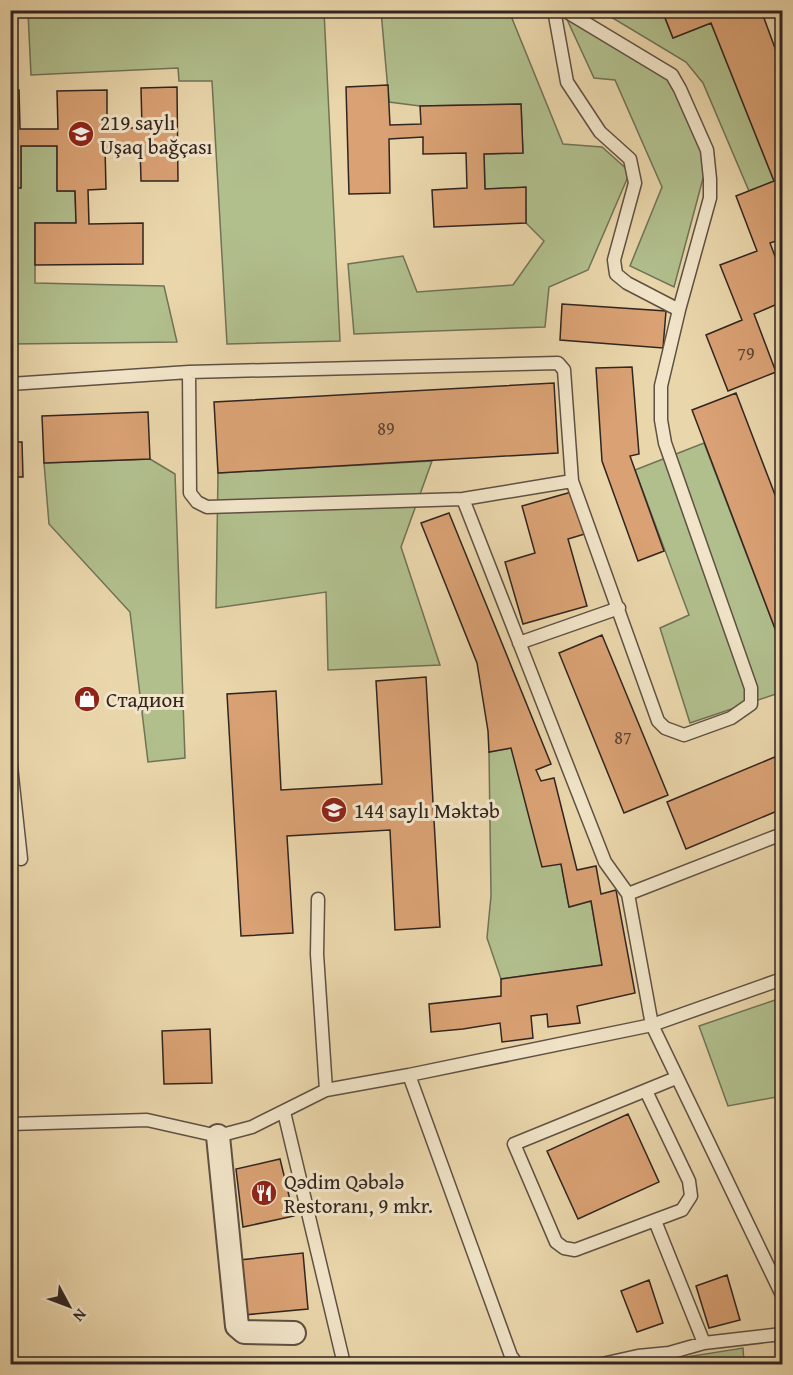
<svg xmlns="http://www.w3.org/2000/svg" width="793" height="1375" font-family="'Gentium Book Plus',serif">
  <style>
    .green { fill: #b1bf8d; stroke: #717256; stroke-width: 1.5 }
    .building { fill: #d9a174; stroke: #312520; stroke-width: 1.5 }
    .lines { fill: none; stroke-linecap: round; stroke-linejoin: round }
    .lane-casing { stroke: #5f5143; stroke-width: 15 }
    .street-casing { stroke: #5f5143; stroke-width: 26 }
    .lane { stroke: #f1e4c8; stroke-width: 12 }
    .street { stroke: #f1e4c8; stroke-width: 22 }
    .labels { text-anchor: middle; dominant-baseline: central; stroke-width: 6; stroke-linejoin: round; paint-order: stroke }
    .number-label { font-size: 18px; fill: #5b4435 }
    .poi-label { font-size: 21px; fill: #312520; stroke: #f1e4c8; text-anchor: start }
  </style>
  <rect width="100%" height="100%" fill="#ead6ab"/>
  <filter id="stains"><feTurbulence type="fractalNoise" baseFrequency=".00333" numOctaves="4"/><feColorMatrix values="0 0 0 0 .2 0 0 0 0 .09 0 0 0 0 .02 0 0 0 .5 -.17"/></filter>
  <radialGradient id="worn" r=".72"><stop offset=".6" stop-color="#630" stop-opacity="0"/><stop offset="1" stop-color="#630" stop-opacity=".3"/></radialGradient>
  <path class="green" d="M448,10L511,16L563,144L602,147L630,172L588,270L549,287L545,327L354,334L348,264L403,256L417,292L513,285L544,241L526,223L525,188L485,189L484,154L523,153L521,104L420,106L389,102L381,11Z
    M110,11H324L340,341L227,344L212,81H179L178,68L31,75L28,12Z
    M601,11H662L673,38L711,23L774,181L749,191L703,83L686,62Z
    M564,13L669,76L709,156L674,287L630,266L662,187L615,80L594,78Z
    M21,146H57V191H75L76,223H35V283L164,286L177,342L11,344L10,188L21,187Z
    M704,443L782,647V692L690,723L660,628L689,615L635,470Z
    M150,459L175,474L185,758L148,762L130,612L49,524L44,463Z
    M432,461L401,547L440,665L328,670L326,592L216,608L218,473Z
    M511,748L561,864L569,907L591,901L602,965L501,979L487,938L491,896L489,752Z
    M778,999L782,1010V1096L728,1106L699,1026Z
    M743,1348L744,1364H688L686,1357Z"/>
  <path class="building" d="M662,10H761L782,67V239L770,243L782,275V302L754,314L776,372L728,391L706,335L742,320L720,265L757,251L736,196L774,181L711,23L673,38Z
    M388,85L390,125L421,124L420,106L521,104L523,153L484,154L485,189L526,187V223L434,227L432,190L467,188L466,153L423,154V137L389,139L390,193L349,194L346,87Z
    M177,87L178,181H141L140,146L105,147L106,189L88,190L89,224L143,223V264L35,265V223H76L75,191H57V146H21V188H10V90H19L20,129H58L57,91L107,90V128H142L141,88Z
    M562,304L666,311L663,348L560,340Z
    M632,367L639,454L630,456L664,551L638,561L602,461L596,368Z
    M554,383L558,453L218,473L214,402Z
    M736,393L782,513V647L692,410Z
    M148,412L150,459L44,463L42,416Z
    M10,442H22L23,477H10Z
    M575,491L588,533L568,539L587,606L523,624L505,562L535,553L522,506Z
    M449,513L551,764L536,770L541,781L554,778L577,870L596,866L601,894L616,890L635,993L577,1006L580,1023L548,1027L547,1014L531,1016L533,1038L502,1042L500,1023L463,1029L431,1032L429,1004L501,996V979L602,965L591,901L569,907L561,864L542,867L511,748L489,752L488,731L477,663L421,523Z
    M602,635L668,795L624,813L559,653Z
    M426,677L440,927L395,930L390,830L287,836L293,933L241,936L227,694L276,691L281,790L382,784L376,681Z
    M782,754V809L686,849L667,802Z
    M210,1029L212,1083L164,1084L162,1031Z
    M628,1114L659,1182L578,1219L547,1151Z
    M280,1159L294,1216L243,1227L236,1169Z
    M303,1253L308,1309L244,1315L239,1260Z
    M727,1275L740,1320L709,1328L696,1286Z
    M649,1280L663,1323L637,1332L621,1291Z"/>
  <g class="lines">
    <g class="lane-casing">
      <path id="lane" d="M554,10L567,82L600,132L630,159L635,183L614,260L616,274L627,283L679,310
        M189,372L190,493L197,502L207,507L463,499L572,481
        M10,384L189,372L558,363L564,370L572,481L658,721L665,728L684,735L731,718L751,704V688L665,443L661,420V386L679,310L710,198V179L707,150L680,89L672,75L564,10
        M463,499L605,862L628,894L652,1025L782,1295
        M519,643L619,608
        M10,757L21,859
        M628,894L782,834
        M318,899L317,954L326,1090
        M409,1075L511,1356L517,1364
        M646,1091L689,1181L691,1196L682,1210L575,1250L564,1248L556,1242L514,1144L676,1078
        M284,1112L344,1364
        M10,1124L147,1120L218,1136L252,1127L326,1090L409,1075L652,1025L782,979
        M655,1221L704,1343
        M602,1364L638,1356L669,1353L704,1343L782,1334"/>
    </g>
    <g class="street-casing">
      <path id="street" d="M218,1136L237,1326L244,1332L294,1333"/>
    </g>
    <use href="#lane" class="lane"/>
    <use href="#street" class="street"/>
  </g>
  <defs>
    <g id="school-disc" transform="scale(1.35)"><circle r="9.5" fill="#8f2418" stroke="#f1e4c8"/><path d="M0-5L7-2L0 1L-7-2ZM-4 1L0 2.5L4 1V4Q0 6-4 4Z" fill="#fff"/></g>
    <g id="shop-disc" transform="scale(1.35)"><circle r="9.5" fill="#8f2418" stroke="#f1e4c8"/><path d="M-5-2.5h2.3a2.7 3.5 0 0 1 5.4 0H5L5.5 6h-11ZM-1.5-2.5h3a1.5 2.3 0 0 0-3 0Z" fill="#fff"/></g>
    <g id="restaurant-disc" transform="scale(1.35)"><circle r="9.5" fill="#8f2418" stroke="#f1e4c8"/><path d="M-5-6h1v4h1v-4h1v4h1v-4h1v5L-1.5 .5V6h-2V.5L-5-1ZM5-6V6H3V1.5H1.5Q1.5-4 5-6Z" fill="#fff"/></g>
  </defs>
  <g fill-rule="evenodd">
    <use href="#school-disc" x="81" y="134"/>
    <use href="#shop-disc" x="87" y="699"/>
    <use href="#school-disc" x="334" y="810"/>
    <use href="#restaurant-disc" x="264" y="1193"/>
  </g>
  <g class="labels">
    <g class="number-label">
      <text x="746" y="353">79</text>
      <text x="386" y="428">89</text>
      <text x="623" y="737">87</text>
    </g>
    <g class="poi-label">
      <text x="100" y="122">219 saylı<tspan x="100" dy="24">Uşaq bağçası</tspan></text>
      <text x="106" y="699">Стадион</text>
      <text x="354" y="810">144 saylı Məktəb</text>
      <text x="284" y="1181">Qədim Qəbələ<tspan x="284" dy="24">Restoranı, 9 mkr.</tspan></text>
    </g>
  </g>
  <rect width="793" height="1375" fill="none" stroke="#ead6ab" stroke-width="36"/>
  <rect x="12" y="12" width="769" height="1351" fill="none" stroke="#312520" stroke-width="3"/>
  <rect x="18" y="18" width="757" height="1339" fill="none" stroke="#312520" stroke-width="1.5"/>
  <g transform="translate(69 1306) rotate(131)" stroke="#f1e4c8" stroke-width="4.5" paint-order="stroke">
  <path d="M0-4.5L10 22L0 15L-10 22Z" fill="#312520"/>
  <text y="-9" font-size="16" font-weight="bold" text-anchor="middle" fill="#312520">N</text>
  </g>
  <rect width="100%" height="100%" filter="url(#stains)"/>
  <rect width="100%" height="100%" fill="url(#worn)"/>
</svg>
